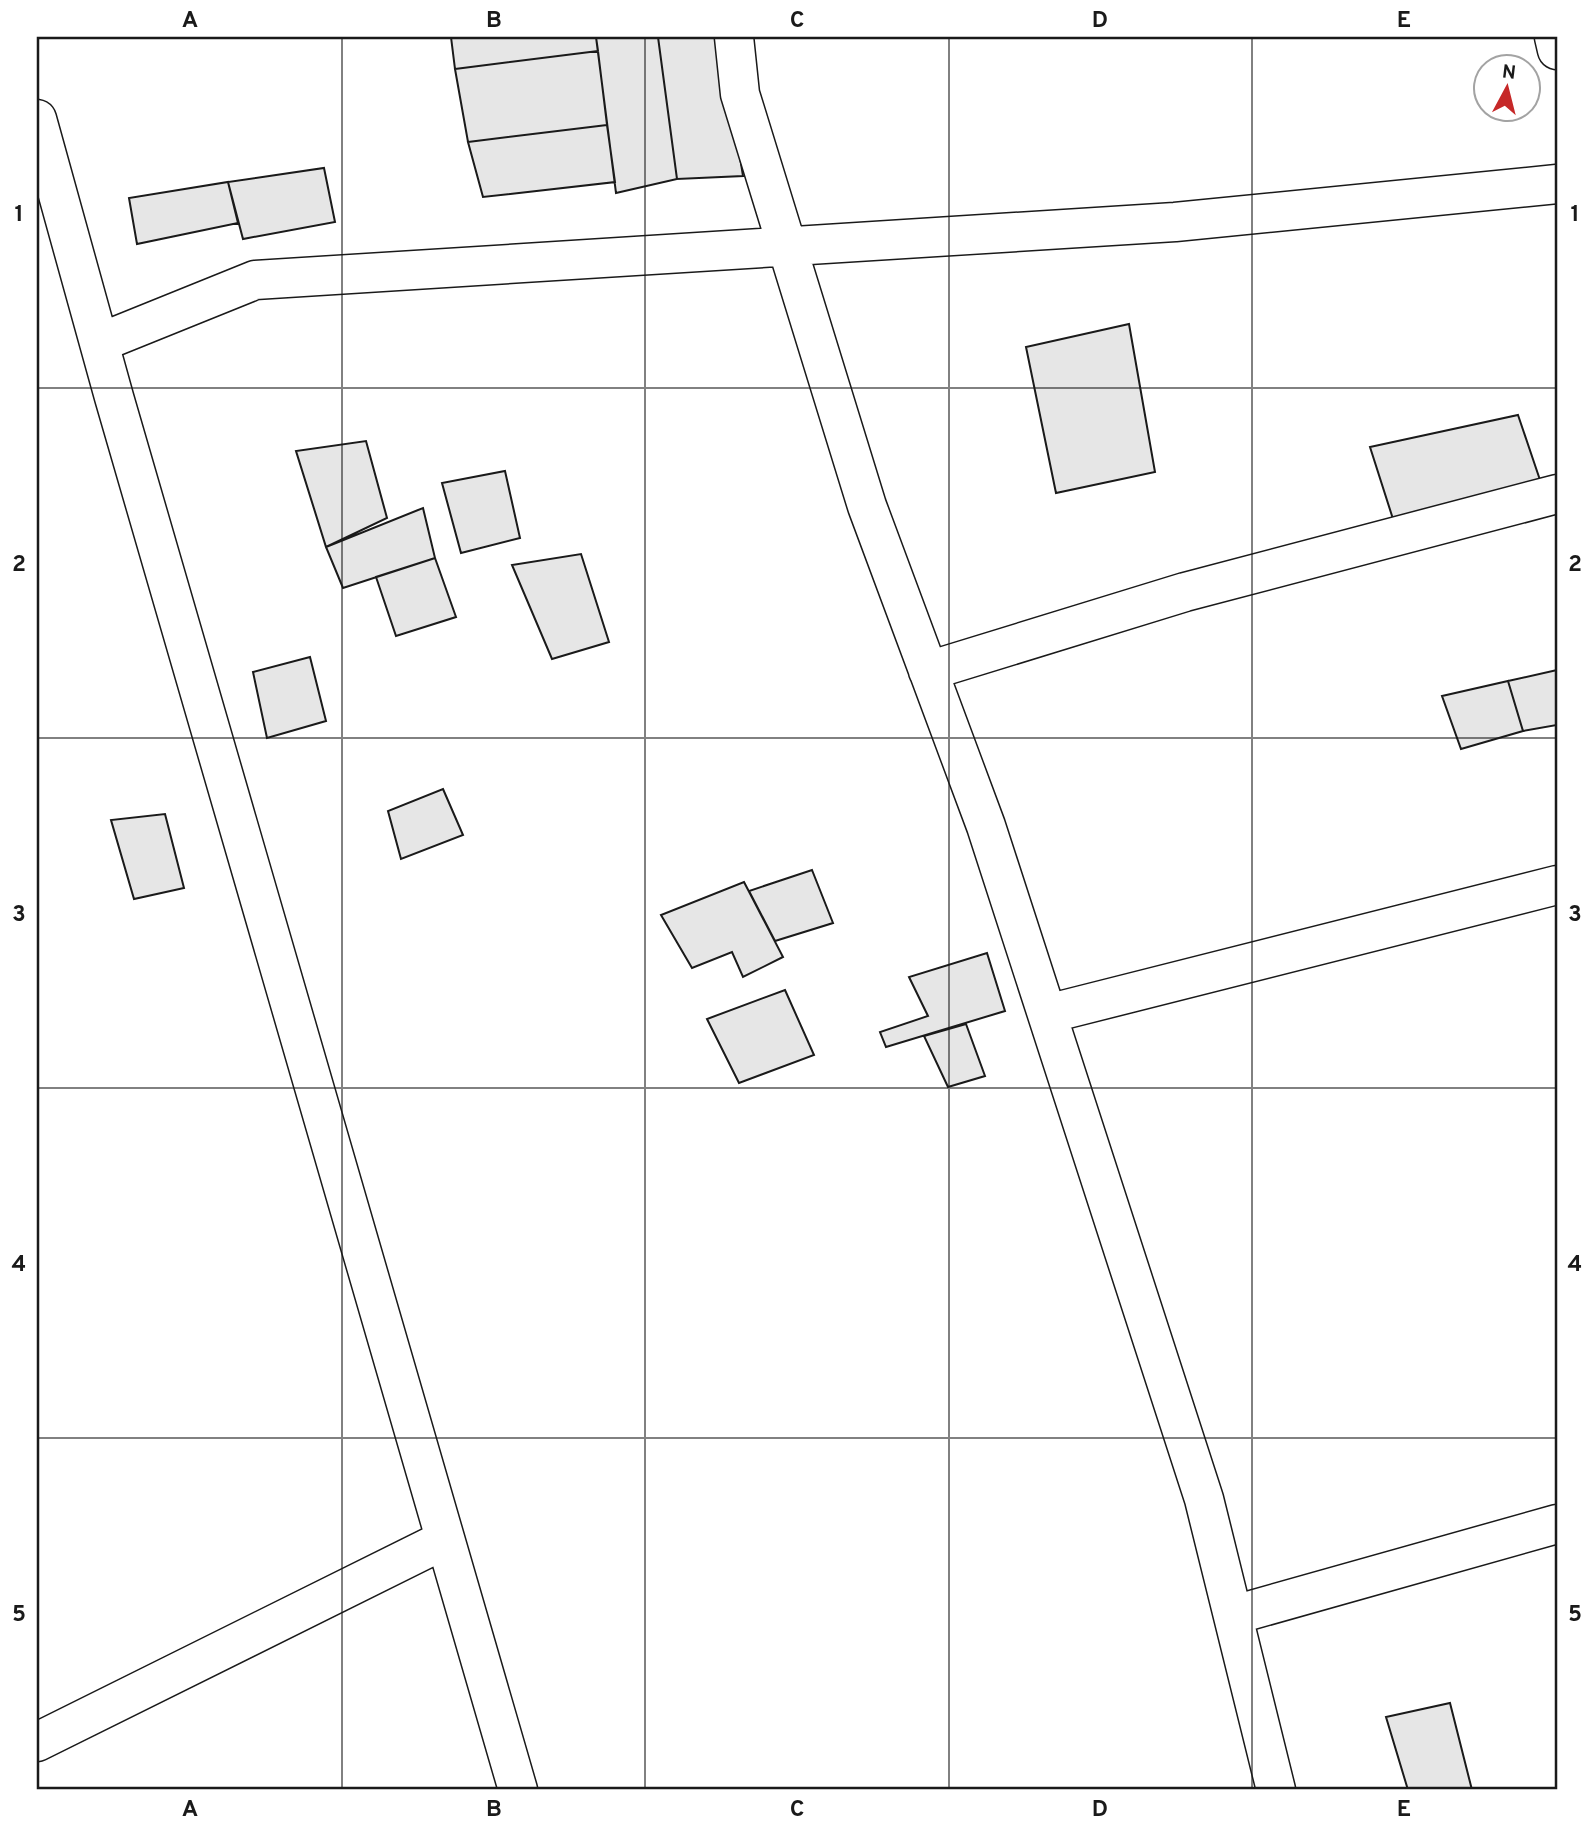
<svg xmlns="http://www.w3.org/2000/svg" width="1594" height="1827" font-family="Overpass,sans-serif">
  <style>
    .building { fill: #e6e6e6; stroke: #1a1a1a; stroke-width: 2 }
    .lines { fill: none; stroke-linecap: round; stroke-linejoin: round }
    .minor-casing { stroke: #1a1a1a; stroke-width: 41 }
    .minor { stroke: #fff; stroke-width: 38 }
    .grid { fill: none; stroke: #1a1a1a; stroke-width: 2; stroke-opacity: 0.55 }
    .neatline { fill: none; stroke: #1a1a1a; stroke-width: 2.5 }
    .grid-label { font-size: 23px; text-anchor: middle; font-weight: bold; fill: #1a1a1a }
  </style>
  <rect width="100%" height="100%" fill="#fff"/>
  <path class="building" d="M451,37H596L598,51L455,69Z
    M596,37H658L677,179L616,193Z
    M658,37H721L743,176L677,179Z
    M598,51L607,125L468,142L455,69Z
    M607,125L615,182L483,197L468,142Z
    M324,168L335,222L243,239L228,182Z
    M228,182L238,223L137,244L129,198Z
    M1129,324L1155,472L1056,493L1026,347Z
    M1518,415L1540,480L1393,519L1370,447Z
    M366,441L387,518L326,547L296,451Z
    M505,471L520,538L461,553L442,483Z
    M423,508L435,558L343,588L326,547Z
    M581,554L609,642L552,659L512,565Z
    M435,558L456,617L396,636L376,577Z
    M310,657L326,721L267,738L253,672Z
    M1557,670V725L1523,731L1508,681Z
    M1508,681L1523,731L1461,749L1442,696Z
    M443,789L463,835L401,859L388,811Z
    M165,814L184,888L134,899L111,820Z
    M812,870L833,923L775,941L749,891Z
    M744,882L783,957L743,977L732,952L692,968L661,915Z
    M987,953L1005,1011L886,1047L880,1032L928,1016L909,977Z
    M785,990L814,1055L739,1083L707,1019Z
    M966,1024L985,1076L948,1087L924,1036Z
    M1450,1703L1472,1790H1408L1386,1717Z"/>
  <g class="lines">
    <g class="minor-casing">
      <path id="minor" d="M734,37L740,94L867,506L986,826L1204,1499L1276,1790
        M1554,37L1557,50
        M37,119L114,397L518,1790
        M99,343L255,280L1175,222L1557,184
        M928,671L1185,592L1557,494
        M1047,1014L1557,885
        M1234,1615L1557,1524
        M37,1742L444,1540"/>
    </g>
    <use href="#minor" class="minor"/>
  </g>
  <path class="grid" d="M342,37V1790M645,37V1790M949,37V1790M1252,37V1790M37,388H1557M37,738H1557M37,1088H1557M37,1438H1557"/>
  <rect width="1594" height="1827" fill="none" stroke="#ffffff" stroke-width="77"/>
  <g transform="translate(1507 88) rotate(7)"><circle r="33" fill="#ffffff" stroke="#a3a3a3" stroke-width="2"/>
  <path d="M0-5L12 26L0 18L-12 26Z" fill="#c62828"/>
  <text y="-10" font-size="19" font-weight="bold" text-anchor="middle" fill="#1a1a1a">N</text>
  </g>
  <rect x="38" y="38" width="1518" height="1750" class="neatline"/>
  <g class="grid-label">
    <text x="190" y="27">A</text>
    <text x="494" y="27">B</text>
    <text x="797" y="27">C</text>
    <text x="1100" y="27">D</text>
    <text x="1404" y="27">E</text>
    <text x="19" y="221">1</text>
    <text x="1575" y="221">1</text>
    <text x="19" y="571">2</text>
    <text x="1575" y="571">2</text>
    <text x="19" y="921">3</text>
    <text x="1575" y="921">3</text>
    <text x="19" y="1271">4</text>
    <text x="1575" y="1271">4</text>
    <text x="19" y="1621">5</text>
    <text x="1575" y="1621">5</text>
    <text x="190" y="1816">A</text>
    <text x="494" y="1816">B</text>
    <text x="797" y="1816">C</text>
    <text x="1100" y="1816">D</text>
    <text x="1404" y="1816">E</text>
  </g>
</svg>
